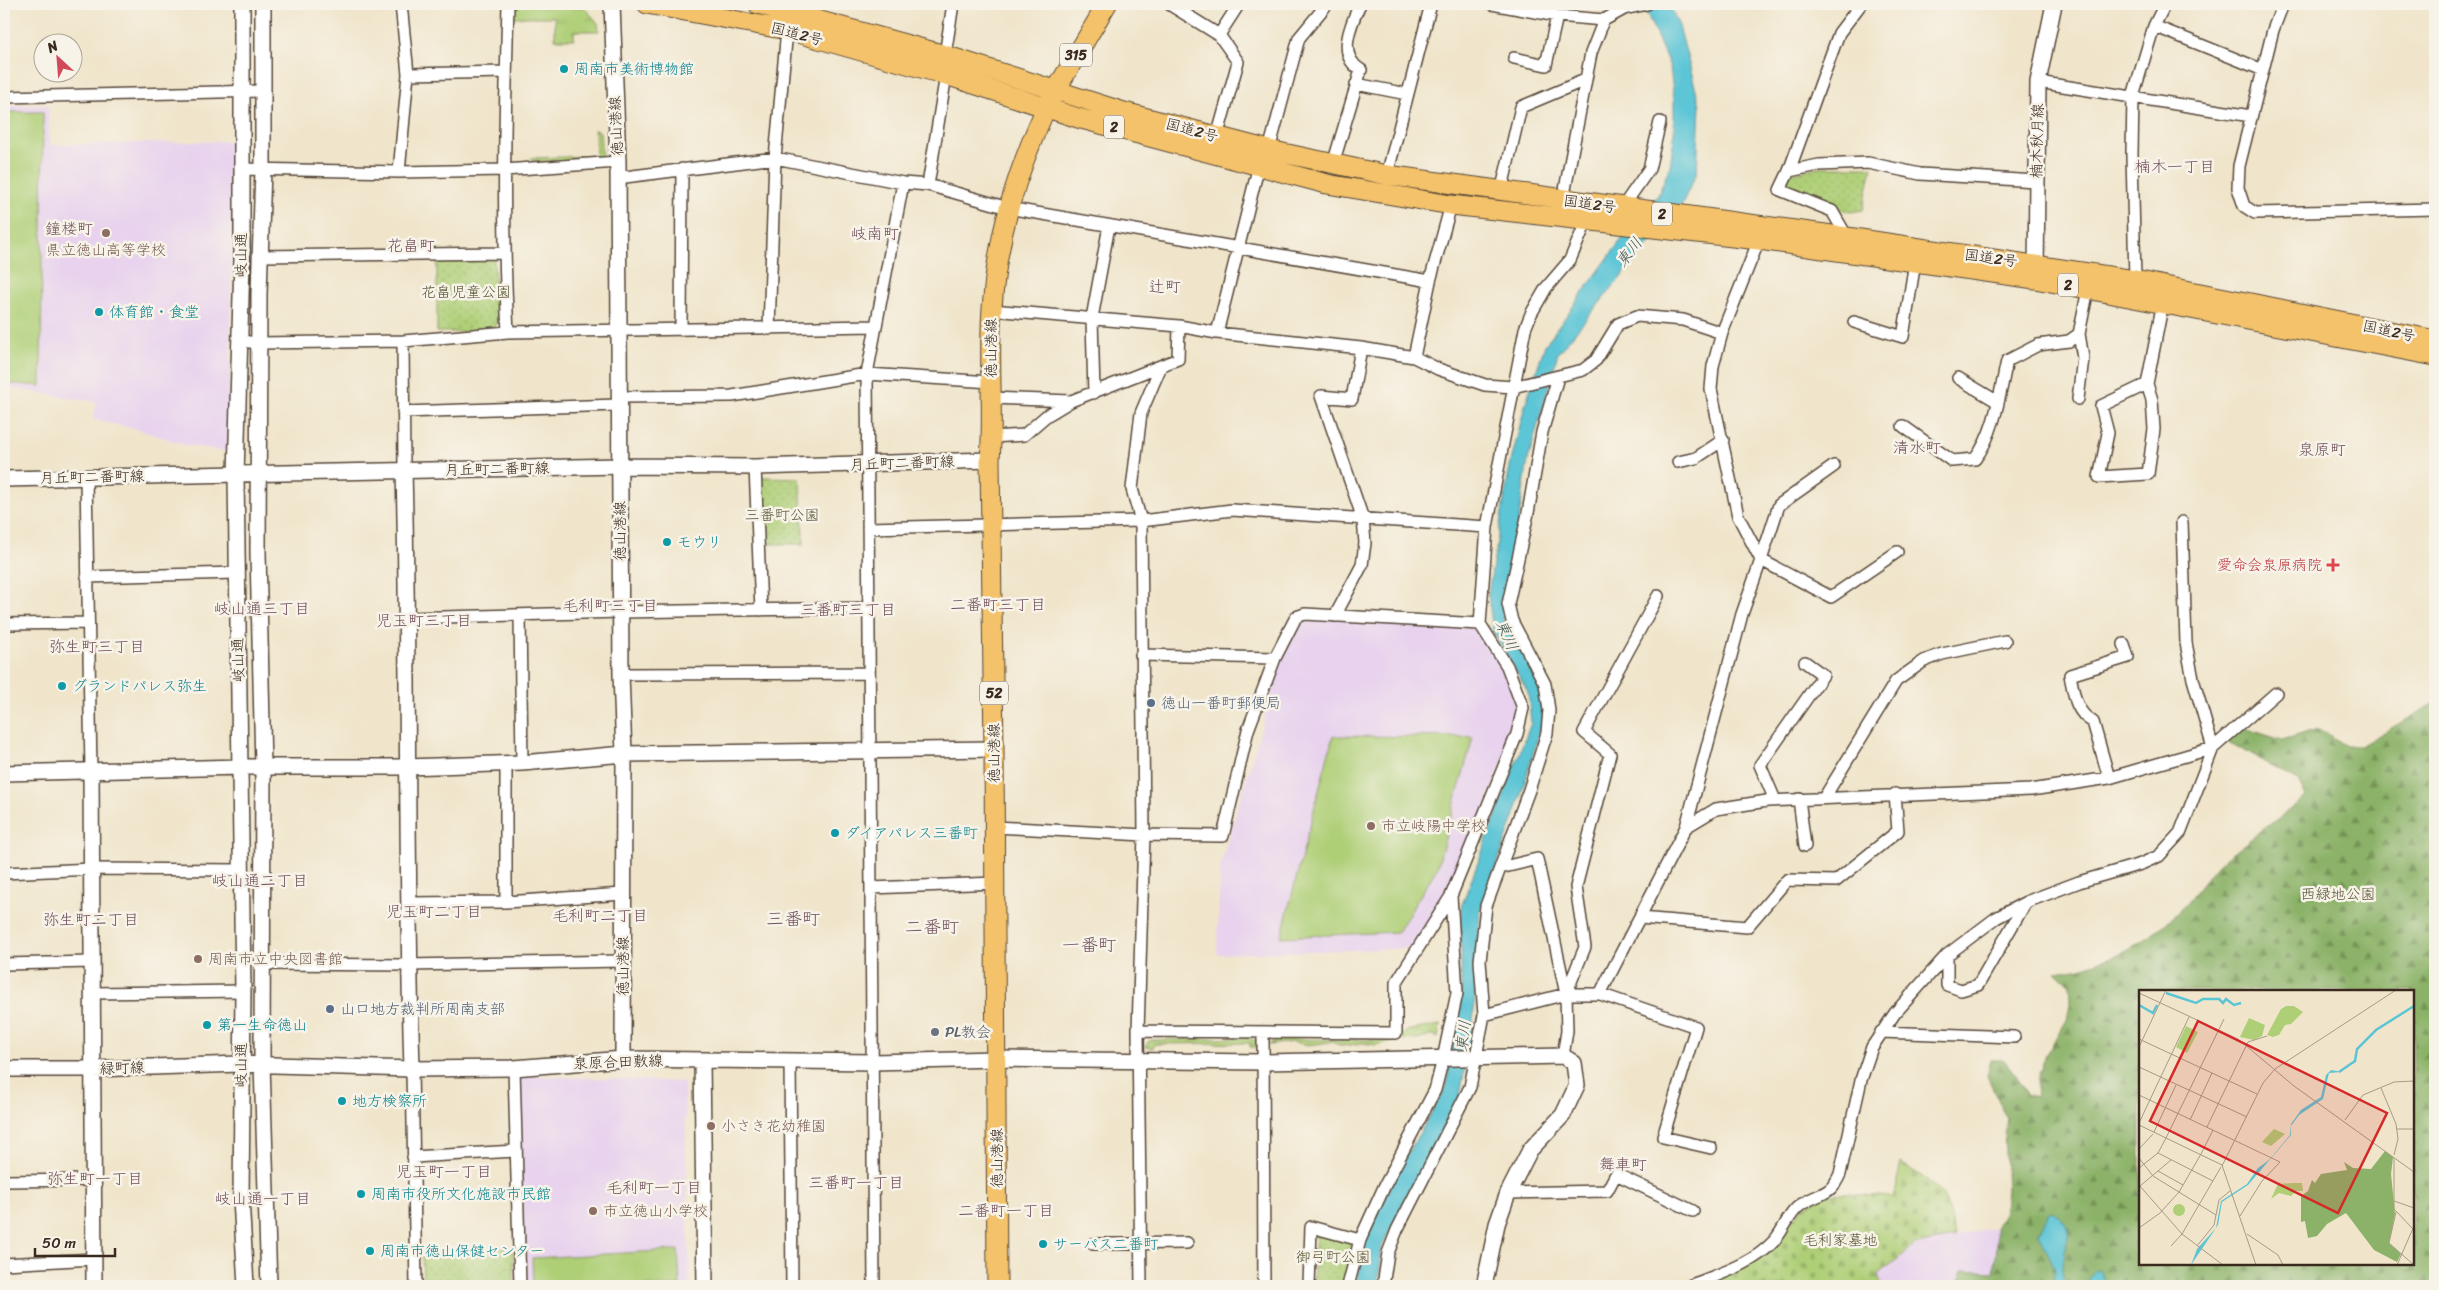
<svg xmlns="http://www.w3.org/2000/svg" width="2439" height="1290" font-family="Sriracha,'Klee One',sans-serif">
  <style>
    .built { fill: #e8d2ee }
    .grass { fill: url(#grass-tufts); stroke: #757c4a }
    .forest { fill: url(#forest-firs); stroke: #636e43; fill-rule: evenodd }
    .cemetery { fill: url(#cemetery-stones); stroke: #757c4a }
    .park { fill: url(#park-dots); stroke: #757c4a }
    .garden { fill: #afcf77; stroke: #757c4a }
    .water { fill: #5bc5d6; stroke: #4b787a }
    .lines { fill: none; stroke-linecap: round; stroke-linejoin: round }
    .minor-casing { stroke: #564638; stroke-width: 14 }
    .tertiary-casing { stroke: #564638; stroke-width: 18 }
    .primary-casing { stroke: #564638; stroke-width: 21 }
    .trunk-casing { stroke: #564638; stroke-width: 21 }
    .minor { stroke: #fff; stroke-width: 11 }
    .tertiary { stroke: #fff; stroke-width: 15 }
    .primary { stroke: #f3c26a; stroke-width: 19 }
    .trunk { stroke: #f3c26a; stroke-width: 19 }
    .culture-dot { fill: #0f9aa8; stroke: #f7f3e8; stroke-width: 2 }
    .education-dot { fill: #8d6e63; stroke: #f7f3e8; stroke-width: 2 }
    .health-dot { fill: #e0444e; stroke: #f7f3e8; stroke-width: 2 }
    .service-dot { fill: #5c6f8a; stroke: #f7f3e8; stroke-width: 2 }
    .worship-dot { fill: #6b7280; stroke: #f7f3e8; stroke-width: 2 }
    .labels { text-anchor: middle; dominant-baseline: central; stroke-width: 5; stroke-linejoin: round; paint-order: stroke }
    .shield { fill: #f7f3e8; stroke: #73665b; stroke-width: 1 }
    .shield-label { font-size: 14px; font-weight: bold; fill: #3b2a1e }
    .street-label { font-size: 15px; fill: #3b2a1e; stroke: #f7f3e8 }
    .culture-label { font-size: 15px; fill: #0d838f; stroke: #f7f3e8; text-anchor: start }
    .education-label { font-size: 15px; fill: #785e54; stroke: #f7f3e8; text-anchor: start }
    .park-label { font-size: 15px; fill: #585334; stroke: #f7f3e8 }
    .health-label { font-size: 15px; fill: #be3a42; stroke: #f7f3e8; text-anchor: end }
    .service-label { font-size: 15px; fill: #4e5e75; stroke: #f7f3e8; text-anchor: start }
    .worship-label { font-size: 15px; fill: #5b616d; stroke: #f7f3e8; text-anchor: start }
    .neighbourhood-label { font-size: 16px; fill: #72515e; stroke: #f7f3e8 }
    .water-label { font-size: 16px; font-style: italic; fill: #455855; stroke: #f7f3e8 }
    .quarter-label { font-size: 18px; fill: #72515e; stroke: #f7f3e8 }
    .inset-river { fill: none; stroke: #5bc5d6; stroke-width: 2.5 }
    .inset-road { fill: none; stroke: #a89a86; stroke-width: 1 }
    .view { fill: #d62828; fill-opacity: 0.15; stroke: #d62828; stroke-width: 2.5 }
    .inset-edge { fill: none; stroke: #3b2a1e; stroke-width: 2.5 }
  </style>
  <defs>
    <pattern id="grass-tufts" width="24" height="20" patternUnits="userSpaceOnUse" patternTransform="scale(1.25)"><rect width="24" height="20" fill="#afcf77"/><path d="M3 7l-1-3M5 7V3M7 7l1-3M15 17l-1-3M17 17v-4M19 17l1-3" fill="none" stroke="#97b266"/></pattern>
    <pattern id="forest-firs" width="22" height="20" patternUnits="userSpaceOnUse" patternTransform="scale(1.25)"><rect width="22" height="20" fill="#8bb268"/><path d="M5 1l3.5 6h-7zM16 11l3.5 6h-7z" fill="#739155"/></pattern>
    <pattern id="cemetery-stones" width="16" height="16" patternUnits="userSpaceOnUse" patternTransform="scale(1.25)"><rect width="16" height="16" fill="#afcf77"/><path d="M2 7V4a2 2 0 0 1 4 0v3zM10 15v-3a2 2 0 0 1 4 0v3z" fill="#97b266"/></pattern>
    <pattern id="park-dots" width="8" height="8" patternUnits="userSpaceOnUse" patternTransform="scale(1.25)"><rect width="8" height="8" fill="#afcf77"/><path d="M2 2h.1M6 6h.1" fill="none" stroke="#97b266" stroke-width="1.8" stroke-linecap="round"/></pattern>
  </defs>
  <rect width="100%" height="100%" fill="#f7f3e8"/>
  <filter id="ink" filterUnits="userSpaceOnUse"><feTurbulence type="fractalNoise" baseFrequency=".02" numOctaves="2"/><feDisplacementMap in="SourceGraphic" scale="10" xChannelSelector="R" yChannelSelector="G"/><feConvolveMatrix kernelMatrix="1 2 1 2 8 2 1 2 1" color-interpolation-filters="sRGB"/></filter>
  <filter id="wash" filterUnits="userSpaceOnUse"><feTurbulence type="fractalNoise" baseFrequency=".0096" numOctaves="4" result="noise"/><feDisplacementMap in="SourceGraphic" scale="20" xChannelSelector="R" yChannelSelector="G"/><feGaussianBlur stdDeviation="1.12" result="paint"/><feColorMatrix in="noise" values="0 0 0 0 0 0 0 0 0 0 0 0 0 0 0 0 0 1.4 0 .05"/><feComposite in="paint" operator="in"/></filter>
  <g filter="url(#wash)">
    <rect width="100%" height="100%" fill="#f0e5cb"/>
    <path class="built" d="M48,105L50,145L234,141L229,452L186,445L143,431L93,419L97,402L4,387V106Z
      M1295,616L1480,624L1523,708L1451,896L1420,948L1217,954L1220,866Z
      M517,1075L684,1082L690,1286H526Z
      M1996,1228L1997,1247L1994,1273L1958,1282L1957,1286H1882L1877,1275L1916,1244Z"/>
    <path class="grass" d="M514,4L584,7L598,23L599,31H574V39H555V17H507L511,6Z
      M595,129L600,132L602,161L533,162L531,158L596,156Z
      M1440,1025L1438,1038L1433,1035L1418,1040L1400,1039L1376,1045L1363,1043L1344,1046L1330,1042L1310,1045L1292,1042L1269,1045L1276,1039L1386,1040L1399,1037L1409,1030Z
      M1249,1038L1257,1041L1258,1047H1250V1043L1154,1044L1153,1048L1146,1047L1148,1042L1152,1040Z"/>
    <path class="forest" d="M2435,703V1286H1957L1963,1270L1994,1272L1997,1247L1996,1228L2005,1211L2007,1189L2004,1132L2007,1118L1987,1076L1991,1060H2004L2016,1075L2026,1094L2036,1097L2038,1077L2046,1054L2067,1020L2071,999L2070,985L2056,972L2081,968L2123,953L2160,929L2186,904L2218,864L2306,797L2298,781L2227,741L2241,727L2282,740L2319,729L2347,746H2360ZM2140,991H2413V1264H2140Z"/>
    <path class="cemetery" d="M1901,1163C1938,1187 1949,1190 1954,1237L1916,1244L1878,1275L1882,1286H1698L1759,1259L1805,1205L1834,1193L1893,1197Z"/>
    <path class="park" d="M1817,167H1872L1863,210L1850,212L1783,190L1790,174Z
      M437,259H494L497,322L493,329L487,332H437Z
      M764,477L800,478L804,544H763L760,486L761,479Z
      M1316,1231L1356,1243L1345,1286H1313Z
      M513,1248L514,1286H423L422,1251Z"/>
    <path class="garden" d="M4,112H43L41,386L4,383Z
      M1333,736L1473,737L1437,868L1398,932L1281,937Z
      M678,1250L680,1286H533L532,1258Z"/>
    <path class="water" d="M1643,4H1669L1679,26L1700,105L1697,172L1682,204L1558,353L1528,460L1503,619L1538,683L1544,717L1514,818L1480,910L1473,1026L1459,1100L1382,1246L1378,1286H1356L1366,1235L1402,1163L1446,1088L1461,994V907L1531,723L1528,692L1493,631L1488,594L1510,466L1525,405L1545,345L1619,243L1658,195L1670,166L1674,137V100L1670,67Z
      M2053,1211C2080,1234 2063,1238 2062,1267C2062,1273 2064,1280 2065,1286H2052L2055,1269L2039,1233L2048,1214Z
      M2100,1270L2104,1279L2100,1286H2085L2094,1271Z"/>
  </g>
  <g filter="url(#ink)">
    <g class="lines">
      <g class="minor-casing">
        <path id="minor" d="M1169,4L1219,35L1238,62L1217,137
          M1492,4L1557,16L1604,20L1624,9L1647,4
          M2283,4L2273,30L2239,166L2238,188L2244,206L2255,213L2435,209
          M2154,26L2263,70
          M1219,35L1239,4
          M945,55L953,4
          M1514,58L1546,65L1557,16
          M408,74L506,72
          M2038,82L2251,116
          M1356,84L1407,94
          M4,97L262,91
          M1333,164L1361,70C1336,56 1351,24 1360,4
          M242,169L399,172L504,170L618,162
          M1789,171L1819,165L1868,163L1920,174L2036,181
          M399,172L408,74L401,4
          M1387,175L1431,4
          M617,178L775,158L903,183L928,185L1008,208L1430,281
          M928,185L946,75
          M1501,192L1521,107L1585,80
          M1563,200L1591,53L1604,20
          M1619,209L1622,208L1649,169L1660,122
          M1847,237L1832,211L1780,190L1789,171L1839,33L1861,4
          M260,256L504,253
          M2135,280L2132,154L2133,96L2154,26L2165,4
          M991,310L1179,326L1217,333L1361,348L1414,357L1438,369L1485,385L1513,387L1583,370L1596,360L1618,324L1637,316L1683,320L1722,333
          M1854,322L1903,337L1915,262
          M769,329L775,158L787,30
          M681,330L682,169
          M508,332C502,222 505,113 508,4
          M1217,333L1259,165L1269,150L1299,38L1327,4
          M240,341L259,343L403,341L508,332L876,326
          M403,341L404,470
          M1414,357L1430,281L1451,205
          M1958,378L1998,402
          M2147,384L2101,406L2108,433L2099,477L2148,474L2154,429L2152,400L2147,384L2163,302
          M1094,393L1092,318L1109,226
          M618,397L732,396L867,374L991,382
          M991,398L1071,401
          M2078,399L2083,358L2079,334L2088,289
          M403,412L618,405
          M1903,426L1952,461L1975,459C1995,433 2000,392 2007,361L2038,345L2069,341L2079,334
          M992,437L1024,435L1046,416L1071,401L1178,359L1179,326
          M1678,462L1696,458L1723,440
          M1834,466L1779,505L1761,560L1831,597L1897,552
          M755,467L761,610
          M86,476L91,772
          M868,528L1141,521L1232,510L1487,527
          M87,577L236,573
          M520,616L522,763
          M1335,616L1362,565L1365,543L1363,519L1321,396L1352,399L1361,348
          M407,618L621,612L869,608
          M4,624L88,623
          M1141,655L1275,658
          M621,674L869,673
          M506,763V902
          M2109,778L2093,722C2075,712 2074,694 2070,675L2128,657L2124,644
          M1824,798L1896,681L1924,661L1942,654L2005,641
          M1799,799L1805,846
          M1775,800L1760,765L1823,675L1805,662
          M994,827L1144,835L1223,836L1248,730L1275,658L1296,617L1305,614L1480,624
          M1686,827L1716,809L1767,801L2031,790L2109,778L2213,748L2276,693
          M1500,868L1537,859L1566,994L1567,1031L1563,1056
          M4,873L92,869L240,870
          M871,888L995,883
          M410,903L506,902L623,894
          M1640,918L1747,927L1787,880L1836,881L1898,831L1895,794
          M1947,955V985L1961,990L1978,985L2026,902
          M4,964L93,962
          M263,964L408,965L622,961
          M93,993L243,991
          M1566,994L1585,947L1576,887L1610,754L1584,732L1658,596
          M1600,994L1686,827L1742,614L1761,560L1738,516L1711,389L1713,366L1722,333L1759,240
          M1484,1015L1480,961L1486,906L1529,790L1547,733L1549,710L1545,684L1512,621L1508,604L1528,513L1542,432L1558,377
          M1138,1031L1396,1033V983L1451,896L1517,734L1523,708L1507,666L1480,624L1487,527L1525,329L1531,314L1546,288L1570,260L1587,220L1590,219
          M1263,1032L1264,1286
          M1881,1032L2014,1037
          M790,1061L792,1286
          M514,1068L520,1286
          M412,1069L416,1286
          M413,1157L515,1151
          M4,1181L93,1180
          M1508,1193L1607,1191L1616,1174L1693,1211
          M1093,1244L1187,1243
          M4,1264L94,1259
          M874,1286L867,374L903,183
          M1141,1286L1138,1031L1144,835L1141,521L1132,489L1141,413L1161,366
          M1309,1286L1311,1227L1360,1240
          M1348,1286L1360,1240L1385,1185L1435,1090L1443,1059L1457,993L1451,896
          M1383,1286L1388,1253L1397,1230L1470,1087L1484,1015L1566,994H1600L1696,1027L1663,1137L1711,1148
          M1689,1286C1719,1274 1752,1265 1774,1241C1784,1230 1789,1212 1802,1204C1820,1192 1830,1197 1840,1174L1861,1080L1872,1047L1895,1013L1947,955L1996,918L2026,902L2079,882L2141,864L2159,856L2180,833L2213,748L2193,679L2186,643L2182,522"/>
      </g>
      <g class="tertiary-casing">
        <path id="tertiary" d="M242,4V260L236,475L243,991L241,1198L246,1286
          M263,4V169L259,294L258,553L263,767L262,1064L269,1286
          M612,4L618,162L621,674L624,754L623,1059
          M2036,275L2038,82L2054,4
          M404,470C409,670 406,870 412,1069
          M4,479L620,466L755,467L990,460
          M91,772L94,1286
          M4,773L241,767H407L522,763L624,754L994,749
          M702,1061L705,1286
          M4,1069H94L240,1064L412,1069L514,1068L623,1059L873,1062L996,1059L1263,1062L1563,1056L1574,1063L1577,1085L1563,1115L1530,1150L1508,1193L1497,1224L1484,1286"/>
      </g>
      <g class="primary-casing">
        <path id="primary" d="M997,1286L994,749L990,460C994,410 988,359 992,308C997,236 1016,174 1046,108"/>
      </g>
      <g class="trunk-casing">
        <path id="trunk" d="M647,4L787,30L946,75L1078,118L1327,184L1451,205L1759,240L2035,279L2435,356
          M758,4L945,55L1124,112L1269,150L1387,175L1847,237L2135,280L2435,340
          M1050,100L1107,4"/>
      </g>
      <use href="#minor" class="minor"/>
      <use href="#tertiary" class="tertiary"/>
      <use href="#primary" class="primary"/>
      <use href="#trunk" class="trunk"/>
    </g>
  </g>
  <g class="culture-dot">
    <circle cx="564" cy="69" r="5"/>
    <circle cx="99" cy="312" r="5"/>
    <circle cx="667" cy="542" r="5"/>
    <circle cx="62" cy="686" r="5"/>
    <circle cx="835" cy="833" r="5"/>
    <circle cx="207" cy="1025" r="5"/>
    <circle cx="342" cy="1101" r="5"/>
    <circle cx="361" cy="1194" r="5"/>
    <circle cx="1043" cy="1244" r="5"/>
    <circle cx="370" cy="1251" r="5"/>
  </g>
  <g class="education-dot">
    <circle cx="106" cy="233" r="5"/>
    <circle cx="1371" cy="826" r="5"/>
    <circle cx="198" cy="959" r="5"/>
    <circle cx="711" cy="1126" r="5"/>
    <circle cx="593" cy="1211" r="5"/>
  </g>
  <path class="health-dot" d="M2330.5 557.5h5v5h5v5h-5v5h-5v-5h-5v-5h5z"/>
  <g class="service-dot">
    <circle cx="1151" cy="703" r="5"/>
    <circle cx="330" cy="1009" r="5"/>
  </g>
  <circle class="worship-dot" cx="935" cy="1032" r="5"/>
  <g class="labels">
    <g class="shield">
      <rect x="1060" y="43.5" width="32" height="23" rx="4"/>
      <rect x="1104" y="115.5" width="20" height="23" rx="4"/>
      <rect x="1652" y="202.5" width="20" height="23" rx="4"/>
      <rect x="2058" y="273.5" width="20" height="23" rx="4"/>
      <rect x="980" y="681.5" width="28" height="23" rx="4"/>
    </g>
    <g class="shield-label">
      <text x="1076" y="55">315</text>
      <text x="1114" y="127">2</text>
      <text x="1662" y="214">2</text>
      <text x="2068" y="285">2</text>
      <text x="994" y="693">52</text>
    </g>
    <g class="street-label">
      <text transform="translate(797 34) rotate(14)">国道2号</text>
      <text transform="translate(616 126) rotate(-93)">徳山港線</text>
      <text transform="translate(1192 130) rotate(15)">国道2号</text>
      <text transform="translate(2037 141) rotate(-89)">楠木秋月線</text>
      <text transform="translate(1590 204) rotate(8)">国道2号</text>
      <text transform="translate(241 255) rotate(-90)">岐山通</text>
      <text transform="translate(1991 258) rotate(8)">国道2号</text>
      <text transform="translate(2389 331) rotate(12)">国道2号</text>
      <text transform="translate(991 348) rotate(-90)">徳山港線</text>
      <text transform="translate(902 463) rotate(-2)">月丘町二番町線</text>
      <text transform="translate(497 469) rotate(-1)">月丘町二番町線</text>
      <text transform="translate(92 477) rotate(-1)">月丘町二番町線</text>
      <text transform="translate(620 531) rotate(-90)">徳山港線</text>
      <text transform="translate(238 660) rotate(-91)">岐山通</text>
      <text transform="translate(994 753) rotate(-90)">徳山港線</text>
      <text transform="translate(623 966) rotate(-90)">徳山港線</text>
      <text transform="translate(618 1062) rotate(-2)">泉原合田敷線</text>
      <text transform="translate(241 1065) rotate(-90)">岐山通</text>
      <text transform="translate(122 1068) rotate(-2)">緑町線</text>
      <text transform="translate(997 1158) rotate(-90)">徳山港線</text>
    </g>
    <g class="culture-label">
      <text x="574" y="69">周南市美術博物館</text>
      <text x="109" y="312">体育館・食堂</text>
      <text x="677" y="542">モウリ</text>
      <text x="72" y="686">グランドパレス弥生</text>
      <text x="845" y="833">ダイアパレス三番町</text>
      <text x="217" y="1025">第一生命徳山</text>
      <text x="352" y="1101">地方検察所</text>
      <text x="371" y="1194">周南市役所文化施設市民館</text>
      <text x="1053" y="1244">サーパス二番町</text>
      <text x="380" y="1251">周南市徳山保健センター</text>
    </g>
    <g class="education-label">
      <text x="106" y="250" text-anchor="middle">県立徳山高等学校</text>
      <text x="1381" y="826">市立岐陽中学校</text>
      <text x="208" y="959">周南市立中央図書館</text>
      <text x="721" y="1126">小さき花幼稚園</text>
      <text x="603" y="1211">市立徳山小学校</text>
    </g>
    <g class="park-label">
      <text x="466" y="292">花畠児童公園</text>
      <text x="782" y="515">三番町公園</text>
      <text x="2338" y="894">西緑地公園</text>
      <text x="1840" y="1240">毛利家墓地</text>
      <text x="1333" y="1257">御弓町公園</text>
    </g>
    <g class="health-label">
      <text x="2322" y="565">愛命会泉原病院</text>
    </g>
    <g class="service-label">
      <text x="1161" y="703">徳山一番町郵便局</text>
      <text x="340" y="1009">山口地方裁判所周南支部</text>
    </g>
    <g class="worship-label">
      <text x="945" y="1032">PL教会</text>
    </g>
    <g class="neighbourhood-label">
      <text x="2175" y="166">楠木一丁目</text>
      <text x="69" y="228">鐘楼町</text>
      <text x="875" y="233">岐南町</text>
      <text x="411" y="245">花畠町</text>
      <text x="1165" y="286">辻町</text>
      <text x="1917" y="447">清水町</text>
      <text x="2322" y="449">泉原町</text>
      <text x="998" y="604">二番町三丁目</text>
      <text x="610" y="605">毛利町三丁目</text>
      <text x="262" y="608">岐山通三丁目</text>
      <text x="848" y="609">三番町三丁目</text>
      <text x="424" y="620">児玉町三丁目</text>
      <text x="97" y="646">弥生町三丁目</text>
      <text x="260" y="880">岐山通二丁目</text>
      <text x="434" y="911">児玉町二丁目</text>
      <text x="600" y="915">毛利町二丁目</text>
      <text x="91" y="919">弥生町二丁目</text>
      <text x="1623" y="1164">舞車町</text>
      <text x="444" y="1171">児玉町一丁目</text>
      <text x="95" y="1178">弥生町一丁目</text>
      <text x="856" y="1182">三番町一丁目</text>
      <text x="654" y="1187">毛利町一丁目</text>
      <text x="263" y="1198">岐山通一丁目</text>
      <text x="1006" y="1210">二番町一丁目</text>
    </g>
    <g class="water-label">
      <text transform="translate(1629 252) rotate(-52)">東川</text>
      <text transform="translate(1507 635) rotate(66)">東川</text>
      <text transform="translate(1463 1036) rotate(-83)">東川</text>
    </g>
    <g class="quarter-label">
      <text x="793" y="919">三番町</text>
      <text x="932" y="927">二番町</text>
      <text x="1089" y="945">一番町</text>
    </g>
  </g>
  <g transform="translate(2139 990)">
    <rect width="275" height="275" fill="#f0e5cb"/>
    <path d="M246,161L254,167L252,184L256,224L250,253L262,264L258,272L235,260L207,223L188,234L178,246L169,248L166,231L162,232V206L169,201L173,190L176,193L182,184L208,180L205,172L214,178L232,179Z" fill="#8bb268"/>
    <path d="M154,193H163L164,201H157L152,206L140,203L132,209L139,194Z" fill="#afcf77"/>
    <path d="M147,16H155L164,22L152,34L146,35L140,45L134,47L128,45L142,19ZM34 220a6 6 0 1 1 12 0a6 6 0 1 1-12 0Z" fill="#afcf77"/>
    <path d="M110,28L126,35L123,46L115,50L101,47ZM47,36L59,42L48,63L37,57ZM135,139L146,144L132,156L123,152Z" fill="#afcf77"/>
    <path d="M192,80L203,82L190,83L184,109L160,125L152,136V145L109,195L83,212L79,235L52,275L58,259L77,238L82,211L108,194L119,178L130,170L151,145L152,134L162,120L182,107L187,85Z" fill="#5bc5d6"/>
    <path class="inset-river" d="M27,3L57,13L64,9H80L84,13L87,9L95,15L102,13M0,15L14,23L18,15M200,82L216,71L218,59L237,40L275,16"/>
    <path class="inset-road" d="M0,3L99,49L155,96L275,182M0,49L118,104M0,57L27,0M0,77L108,127M136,79L257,0M242,98L257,134L259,149L255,165M0,105L141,172L123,191L101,226M51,130L73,83M206,130L224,105L255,92L275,91M0,133L50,27M0,135L83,175L117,275M68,137L109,52L128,46M258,139H275M15,142L37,95M27,148L85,29M0,159L14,144M19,163L74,191M62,164L74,140M0,168L14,186L77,225M255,168V219L275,240M83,176L124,93L136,79M0,178L19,163L27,148M19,181L44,195M0,195L43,244L84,275M1,196L32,170M255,211L275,218M257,222L250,253L275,275M0,238L21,223L40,202L62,164M108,244L139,265L144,275M32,256L43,244L82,177M58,256L75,235L80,210L91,201M258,275L275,236"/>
    <path class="view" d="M59,31L248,123L199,223L11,131Z"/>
    <rect width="275" height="275" class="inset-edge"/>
  </g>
  <rect width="2439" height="1290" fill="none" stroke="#f7f3e8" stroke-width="20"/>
  <g transform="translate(58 58) rotate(334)"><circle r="24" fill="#f7f3e8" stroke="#aca397"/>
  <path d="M0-4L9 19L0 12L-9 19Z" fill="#d1495b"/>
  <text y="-8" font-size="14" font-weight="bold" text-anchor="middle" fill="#3b2a1e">N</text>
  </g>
  <path d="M35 1248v8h80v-8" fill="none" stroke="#3b2a1e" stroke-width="2.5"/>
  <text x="42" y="1248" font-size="15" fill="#3b2a1e" stroke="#f7f3e8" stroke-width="4" paint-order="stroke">50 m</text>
</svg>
